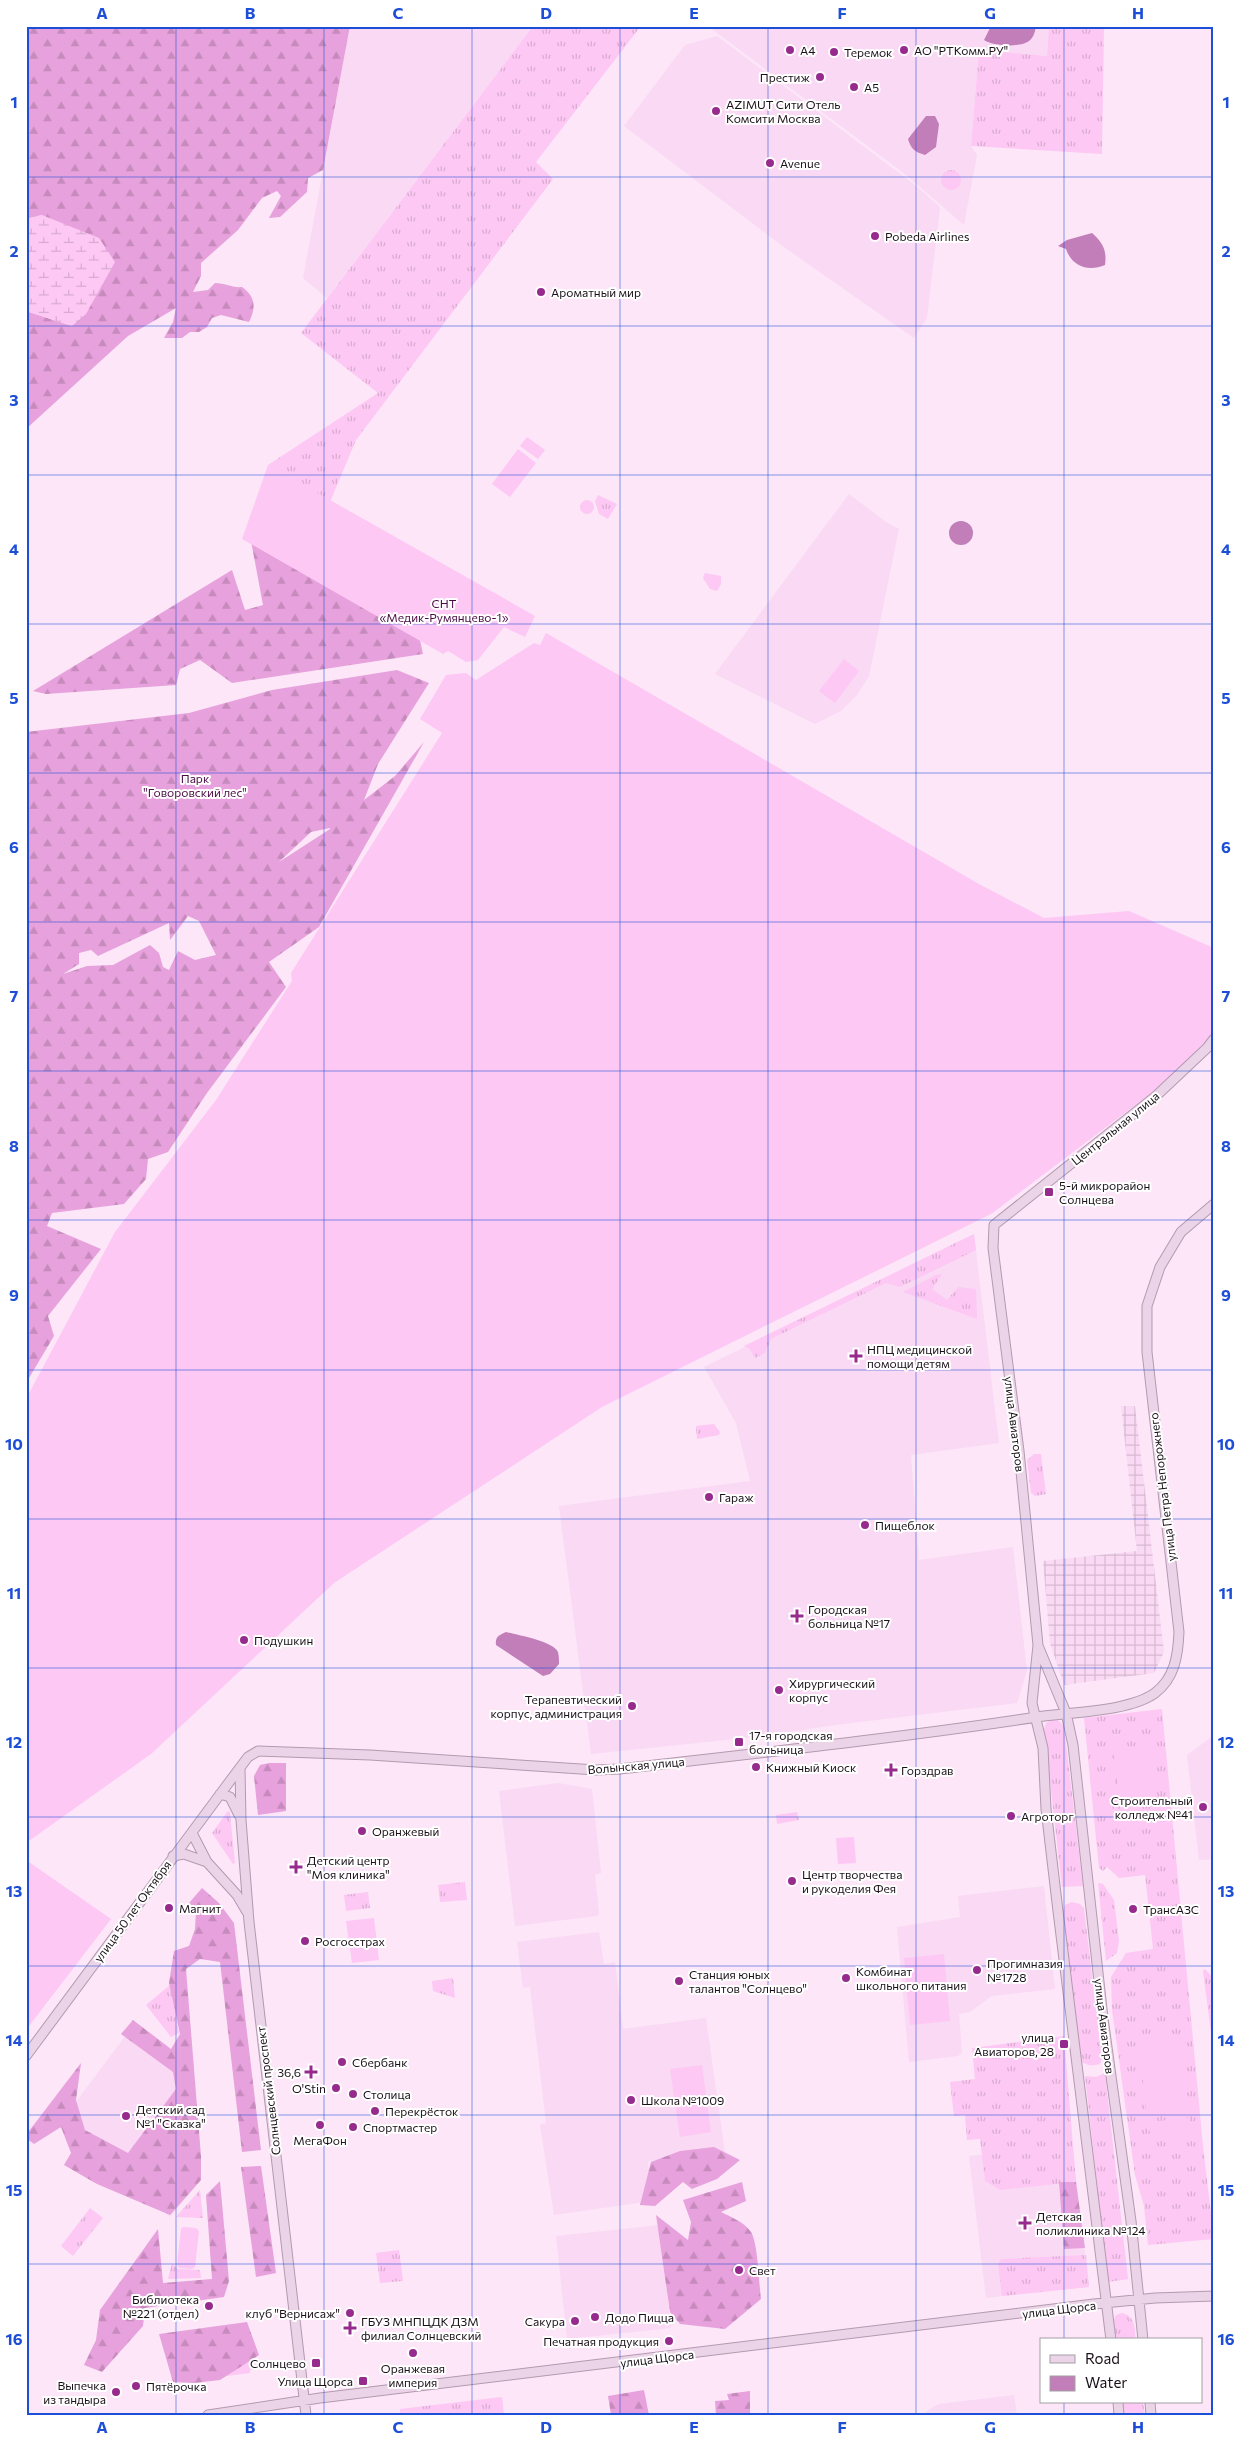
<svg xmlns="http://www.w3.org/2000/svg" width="1240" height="2441" font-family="Commissioner,sans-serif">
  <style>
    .built { fill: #fad9f4 }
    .industrial { fill: url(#industrial-grid) }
    .grass { fill: url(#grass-tufts) }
    .forest { fill: url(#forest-firs); fill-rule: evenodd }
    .wetland { fill: url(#wetland-marsh) }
    .garden { fill: #fdc8f4 }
    .water { fill: #c17eb8 }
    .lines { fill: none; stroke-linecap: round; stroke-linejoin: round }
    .secondary-casing { stroke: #b39aaf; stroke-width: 11 }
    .secondary { stroke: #ecd4e8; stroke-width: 9 }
    .grid { fill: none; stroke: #1d4ed8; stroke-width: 1; stroke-opacity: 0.55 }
    .poi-dot { fill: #972b8d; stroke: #fff; stroke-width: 2 }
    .labels { text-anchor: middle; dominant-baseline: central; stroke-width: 4; stroke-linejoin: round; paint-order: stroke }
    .poi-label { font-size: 12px; fill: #1a1118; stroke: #fff; text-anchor: start }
    .park-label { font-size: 12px; fill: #490c44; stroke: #fff }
    .street-label { font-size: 12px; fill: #1a1118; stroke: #fff }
    .neatline { fill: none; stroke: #1d4ed8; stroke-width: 2 }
    .grid-label { font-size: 16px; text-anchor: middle; font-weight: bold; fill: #1d4ed8 }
  </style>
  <defs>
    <pattern id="industrial-grid" width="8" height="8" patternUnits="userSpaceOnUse" patternTransform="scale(1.25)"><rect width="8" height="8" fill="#fad9f4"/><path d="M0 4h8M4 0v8" fill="none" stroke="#d6b9d0"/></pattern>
    <pattern id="grass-tufts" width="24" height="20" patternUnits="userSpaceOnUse" patternTransform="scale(1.25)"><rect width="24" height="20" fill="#fdc8f4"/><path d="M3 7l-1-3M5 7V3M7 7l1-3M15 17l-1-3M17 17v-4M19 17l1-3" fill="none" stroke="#d8abd0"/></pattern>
    <pattern id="forest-firs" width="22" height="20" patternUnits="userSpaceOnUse" patternTransform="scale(1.25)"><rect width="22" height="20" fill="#e7a1dc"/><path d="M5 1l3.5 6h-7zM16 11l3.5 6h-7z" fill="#c68abc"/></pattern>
    <pattern id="wetland-marsh" width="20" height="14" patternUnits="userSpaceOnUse" patternTransform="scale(1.25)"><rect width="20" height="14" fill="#fdc8f4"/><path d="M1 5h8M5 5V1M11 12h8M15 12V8" fill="none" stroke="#d8abd0"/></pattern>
  </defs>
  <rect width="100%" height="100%" fill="#fce6f8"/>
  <path class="built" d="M350,26H533L327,298L303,278Z
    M708,26H1049L1047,56L979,51L971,146L977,155L964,225L906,175Z
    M717,36L915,185L940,207L927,318L914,338L781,245L624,126L685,45Z
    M849,494L886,522L899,529L869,676L857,695L841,711L815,724L715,674Z
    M974,1234L999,1443L911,1455L919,1560L1013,1547L1027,1671L1017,1703L835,1725L764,1736L591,1754L559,1506L750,1481L736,1423L704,1367Z
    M1214,1735V1859L1199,1860L1187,1755Z
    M558,1783L592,1789L601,1873L595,1875L599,1914L597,1916L515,1926L499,1791Z
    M1044,1886L1055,1989L992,1996L970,2012L959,2014L962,2053L958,2056L909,2062L897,1927L960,1917L958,1896Z
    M599,1932L604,1964L615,1962L623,2029L706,2018L725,2153L648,2161L652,2201L554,2215L540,2125L546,2123L530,1987L523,1988L517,1942Z
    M135,2023L178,2055L195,2187L170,2217L108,2168L110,2165L58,2126Z
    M1072,2145L1089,2287L986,2298L969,2156Z
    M660,2225L671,2328L567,2339L556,2236Z
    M1014,2395L1017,2415H924L928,2410L939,2404Z"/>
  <path class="industrial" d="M1121,1406H1135L1164,1652L1154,1673L1064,1685L1050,1643L1043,1561L1137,1551Z"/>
  <path class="grass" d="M533,26H641L536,162L553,179L356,440L330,502L268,465L378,393L301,333Z
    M1049,26H1104L1102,154L971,146L979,50L1047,56Z
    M941 180a10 10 0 1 1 20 0a10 10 0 1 1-20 0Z
    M598,495L617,504L608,519L599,514L595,501Z
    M580 507a7 7 0 1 1 14 0a7 7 0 1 1-14 0Z
    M705,573L721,576V584L717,591L710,589L703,578Z
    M974,1234L976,1250L900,1287L886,1283L771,1339L765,1353L755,1358L749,1348L744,1346Z
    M942,1274L932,1289L947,1300L958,1287L976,1289L977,1319L903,1292L936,1275Z
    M714,1424L720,1432L719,1435L697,1439L696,1426Z
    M1034,1454H1041L1046,1494L1035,1496L1031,1493L1027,1460Z
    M1162,1709L1203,2146L1214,2239L1148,2245L1144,2206L1135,2175L1112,2010L1111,1977L1126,1953L1153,1949L1145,1875L1119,1878L1107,1867L1103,1871L1099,1868L1084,1718Z
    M1053,1719L1059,1721L1064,1727L1083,1886L1062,1887L1044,1729L1046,1723Z
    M228,1811L230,1813L235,1863L233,1864L212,1833Z
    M797,1812L799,1820L777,1824L776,1815Z
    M465,1882L467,1900L440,1902L438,1885Z
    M1098,1883L1103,1884L1114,1900L1119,1941L1117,1953L1106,1961Z
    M368,1892L370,1908L346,1911L344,1895Z
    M1072,1902L1080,1904L1084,1909L1102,2058L1100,2064C1092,2066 1087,2066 1081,2061L1063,1912L1065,1905Z
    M1205,1969L1214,1979L1212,2040L1203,1971Z
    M453,1978L455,1998L433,1991L432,1981Z
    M170,1985L179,2033L171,2037L146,2005Z
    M1064,2036L1076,2182L1000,2190L985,2181L980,2139L967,2140L965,2115L954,2116L950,2082L975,2079L972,2048Z
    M1105,2073L1128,2279L1108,2282L1085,2076L1096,2077Z
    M200,2190L203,2218L176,2217L198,2192Z
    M90,2208L103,2218L73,2256L61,2246Z
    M399,2250L403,2281L380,2283L376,2253Z
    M1086,2255L1089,2287L1002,2296L998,2264L1001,2259Z
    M172,2263L178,2269L200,2270L201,2278L168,2279Z
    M1122,2313C1136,2317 1134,2327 1136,2340H1115L1113,2322L1116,2315Z
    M252,2357L254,2370H250V2373L227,2376L225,2360Z
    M502,2397L504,2415H400V2409Z
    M1122,2402H1143L1145,2415H1124Z"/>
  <path class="forest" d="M26,26H350L323,170L308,178L307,192L280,217L269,218L281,196L277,191L262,198L238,230L201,263V276L193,292L208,290L215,283C225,283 232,288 242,287C256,297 256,308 249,322L221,315L212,318L207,327L199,332H190L182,338H164L173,322L176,308L128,336L26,429V311L72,326L42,215L26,219Z
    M251,541L419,635L423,654L232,683L200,660L180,669L176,685L46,694L33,691L232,570L245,610L263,605Z
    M397,670L429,683L378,764L364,800L395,776L424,742L319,927L269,962L286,987L207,1093L168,1152L148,1159L146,1179L124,1204L52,1213L47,1226L101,1249L48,1316L54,1336L26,1383V732L189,713L272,690ZM330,828V829L279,862L311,832ZM188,916L199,921L216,955L195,960L178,951L169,970L163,967L159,953L150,945L113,965L87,966L63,974L79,964V953L91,950L98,956L169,923L170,940Z
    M269,1763H286V1811L258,1815L254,1776L260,1765Z
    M202,1888L219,1903L234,1923L261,2150L242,2152L220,1962L200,1959L186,1969L201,2156V2180L170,2215L97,2184L64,2165L71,2153L61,2127L34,2144L26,2138V2135L81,2063L76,2100L85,2130L128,2153L176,2089L173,2072L121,2034L133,2020L171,2049L180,2034L169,1983L174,1951L189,1946L195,1929L196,1911L189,1903Z
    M714,2147L740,2160L717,2179L692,2189L683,2182L655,2206L640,2205L651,2162L680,2151Z
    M261,2166L276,2273L256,2277L241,2167Z
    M220,2181L229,2281L224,2297L145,2308L143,2326L102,2372L84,2365L96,2340L100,2310L158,2229L163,2283L212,2279L206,2195Z
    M742,2182L746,2201L721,2212C731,2217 744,2222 751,2232C758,2243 759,2284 761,2299L725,2329L680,2324L670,2312L656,2215L688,2240L691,2222L683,2200Z
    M1059,2182H1076L1085,2248L1064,2249Z
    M247,2322L259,2355L220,2380L194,2383L173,2382L159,2334Z
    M644,2390L649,2415H611L608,2396Z
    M750,2391V2415H716L715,2401L729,2400L727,2394Z"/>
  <path class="wetland" d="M42,215L99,238L115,262L86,314L72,326L26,311V219Z"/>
  <path class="garden" d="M527,437L545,450L538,459L520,446Z
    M518,449L536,463L510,497L492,484Z
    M268,465L535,616L525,637L504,627L478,660L466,662L448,651L443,654L242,539Z
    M546,633L979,884L1044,918L1129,911L1214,948V1040L1154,1091L991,1214L602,1407L334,1583L151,1754L26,1843V1399L115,1232L216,1100L292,981L291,973L442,733L420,719L446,675L466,673L476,680L534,643L540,645Z
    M844,659L859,671L835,703L819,691Z
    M1151,1748L1156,1805L1120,1809L1114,1750Z
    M1112,1751L1118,1822L1115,1819L1108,1752Z
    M1150,1810L1156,1814L1155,1826L1128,1830L1121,1826L1122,1814Z
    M854,1837L856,1863L838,1864L836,1838Z
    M26,1860L111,1919L26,2030Z
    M374,1918L379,1960L352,1963L346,1921Z
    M944,1954L950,2021L910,2025L904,1958Z
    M1180,2034L1188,2112L1147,2116L1138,2038Z
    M702,2065L711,2132L680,2137L670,2069Z
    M1189,2118L1191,2134L1150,2138L1149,2122Z
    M183,2227L196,2228L199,2231L195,2267L192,2269L179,2268L177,2265L181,2229Z"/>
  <path class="water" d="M991,26H1036C1035,32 1034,37 1029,41C1019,48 993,46 984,40Z
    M926,116H935L939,124L936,147L925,155C915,152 911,149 908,139Z
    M1092,233C1103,243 1107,250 1105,265C1089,272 1072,267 1066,249L1058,246L1067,240Z
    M949 533a12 12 0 1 1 24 0a12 12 0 1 1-24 0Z
    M506,1632C517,1635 553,1641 558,1652C559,1656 559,1661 559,1664L550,1674L543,1676L496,1645C495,1637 499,1635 506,1632Z"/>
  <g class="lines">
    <g class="secondary-casing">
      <path id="secondary" d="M1039,1648L1066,1713L1073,1745L1103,2018L1131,2221L1143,2340
        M240,1768L241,1820L249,1922L306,2415
        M220,1794L230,1797L239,1815
        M192,1833L207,1862L237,1895L247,1912
        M173,1856L184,1854L207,1862
        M26,2056L227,1785L248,1757L258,1751L370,1755L596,1770L620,1769C759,1753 899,1738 1037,1717C1069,1712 1129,1712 1155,1693C1175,1678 1178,1655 1179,1632L1147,1352V1306L1160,1267L1181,1232L1214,1204
        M1111,2340L1058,1911L1046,1809L1043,1748L1032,1703L1038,1645L1019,1451L993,1248L994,1225L1156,1096L1207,1048L1214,1039
        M1118,2402L1119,2415
        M1150,2402L1151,2415
        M208,2415L320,2398L1094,2304L1155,2298L1214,2296"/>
    </g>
    <use href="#secondary" class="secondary"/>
  </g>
  <path class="grid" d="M176,26V2415M324,26V2415M472,26V2415M620,26V2415M768,26V2415M916,26V2415M1064,26V2340M26,177H1214M26,326H1214M26,475H1214M26,624H1214M26,773H1214M26,922H1214M26,1071H1214M26,1220H1214M26,1370H1214M26,1519H1214M26,1668H1214M26,1817H1214M26,1966H1214M26,2115H1214M26,2264H1214M1064,2402V2415"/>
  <g class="poi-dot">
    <circle cx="790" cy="50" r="5"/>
    <circle cx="904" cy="50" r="5"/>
    <circle cx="834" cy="52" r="5"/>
    <circle cx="820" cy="77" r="5"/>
    <circle cx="854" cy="87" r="5"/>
    <circle cx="716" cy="111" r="5"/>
    <circle cx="770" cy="163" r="5"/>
    <circle cx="875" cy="236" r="5"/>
    <circle cx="541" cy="292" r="5"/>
    <rect x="1044" y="1187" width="10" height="10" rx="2.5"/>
    <path d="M853.5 1348.5h5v5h5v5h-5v5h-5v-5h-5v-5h5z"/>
    <circle cx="709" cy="1497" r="5"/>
    <circle cx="865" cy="1525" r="5"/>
    <path d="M794.5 1608.5h5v5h5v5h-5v5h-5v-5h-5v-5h5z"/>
    <circle cx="244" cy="1640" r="5"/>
    <circle cx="779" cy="1690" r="5"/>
    <circle cx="632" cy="1706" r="5"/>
    <rect x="734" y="1737" width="10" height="10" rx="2.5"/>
    <circle cx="756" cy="1767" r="5"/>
    <path d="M888.5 1762.5h5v5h5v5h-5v5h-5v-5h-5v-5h5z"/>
    <circle cx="1203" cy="1807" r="5"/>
    <circle cx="1011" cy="1816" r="5"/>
    <circle cx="362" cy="1831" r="5"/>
    <path d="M293.5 1859.5h5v5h5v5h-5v5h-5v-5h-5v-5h5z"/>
    <circle cx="792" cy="1881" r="5"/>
    <circle cx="169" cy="1908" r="5"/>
    <circle cx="1133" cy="1909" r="5"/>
    <circle cx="305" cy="1941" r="5"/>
    <circle cx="977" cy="1970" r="5"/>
    <circle cx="846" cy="1978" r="5"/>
    <circle cx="679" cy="1981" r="5"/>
    <rect x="1059" y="2039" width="10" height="10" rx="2.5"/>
    <circle cx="342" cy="2062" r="5"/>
    <path d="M308.5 2064.5h5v5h5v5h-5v5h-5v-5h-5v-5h5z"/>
    <circle cx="336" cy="2088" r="5"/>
    <circle cx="353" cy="2094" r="5"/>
    <circle cx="631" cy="2100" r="5"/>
    <circle cx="375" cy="2111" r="5"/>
    <circle cx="126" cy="2116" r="5"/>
    <circle cx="320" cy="2125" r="5"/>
    <circle cx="353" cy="2127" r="5"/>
    <path d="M1022.5 2215.5h5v5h5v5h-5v5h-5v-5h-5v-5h5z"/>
    <circle cx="739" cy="2270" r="5"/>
    <circle cx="209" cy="2306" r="5"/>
    <circle cx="350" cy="2313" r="5"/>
    <circle cx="595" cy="2317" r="5"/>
    <circle cx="575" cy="2321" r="5"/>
    <path d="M347.5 2320.5h5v5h5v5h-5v5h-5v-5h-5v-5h5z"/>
    <circle cx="669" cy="2341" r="5"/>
    <circle cx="413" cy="2353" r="5"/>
    <rect x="311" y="2358" width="10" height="10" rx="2.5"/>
    <rect x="358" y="2376" width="10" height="10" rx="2.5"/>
    <circle cx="136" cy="2386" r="5"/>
    <circle cx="116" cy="2392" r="5"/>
  </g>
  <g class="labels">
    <g class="poi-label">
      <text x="800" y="50">А4</text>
      <text x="914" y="50">АО "РТКомм.РУ"</text>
      <text x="844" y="52">Теремок</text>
      <text x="810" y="77" text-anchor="end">Престиж</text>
      <text x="864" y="87">А5</text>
      <text x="726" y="104">AZIMUT Сити Отель<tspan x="726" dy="14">Комсити Москва</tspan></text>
      <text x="780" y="163">Avenue</text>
      <text x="885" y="236">Pobeda Airlines</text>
      <text x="551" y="292">Ароматный мир</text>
      <text x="1059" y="1185">5-й микрорайон<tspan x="1059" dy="14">Солнцева</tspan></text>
      <text x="867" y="1349">НПЦ медицинской<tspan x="867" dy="14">помощи детям</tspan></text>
      <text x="719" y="1497">Гараж</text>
      <text x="875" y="1525">Пищеблок</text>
      <text x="808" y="1609">Городская<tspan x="808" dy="14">больница №17</tspan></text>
      <text x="254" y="1640">Подушкин</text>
      <text x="789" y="1683">Хирургический<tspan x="789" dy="14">корпус</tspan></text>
      <text x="622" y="1699" text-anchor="end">Терапевтический<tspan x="622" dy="14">корпус, администрация</tspan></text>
      <text x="749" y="1735">17-я городская<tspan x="749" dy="14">больница</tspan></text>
      <text x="766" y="1767">Книжный Киоск</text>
      <text x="901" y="1770">Горздрав</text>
      <text x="1193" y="1800" text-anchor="end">Строительный<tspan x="1193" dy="14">колледж №41</tspan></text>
      <text x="1021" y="1816">Агроторг</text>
      <text x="372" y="1831">Оранжевый</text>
      <text x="307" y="1860">Детский центр<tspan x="307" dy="14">"Моя клиника"</tspan></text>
      <text x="802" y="1874">Центр творчества<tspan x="802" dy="14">и рукоделия Фея</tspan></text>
      <text x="179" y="1908">Магнит</text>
      <text x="1143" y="1909">ТрансАЗС</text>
      <text x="315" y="1941">Росгосстрах</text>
      <text x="987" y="1963">Прогимназия<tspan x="987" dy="14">№1728</tspan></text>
      <text x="856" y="1971">Комбинат<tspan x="856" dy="14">школьного питания</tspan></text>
      <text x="689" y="1974">Станция юных<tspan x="689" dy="14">талантов "Солнцево"</tspan></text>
      <text x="1054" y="2037" text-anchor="end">улица<tspan x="1054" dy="14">Авиаторов, 28</tspan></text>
      <text x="352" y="2062">Сбербанк</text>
      <text x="301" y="2072" text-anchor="end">36,6</text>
      <text x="326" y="2088" text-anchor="end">O'Stin</text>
      <text x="363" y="2094">Столица</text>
      <text x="641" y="2100">Школа №1009</text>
      <text x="136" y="2109">Детский сад<tspan x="136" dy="14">№1 "Сказка"</tspan></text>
      <text x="385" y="2111">Перекрёсток</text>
      <text x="363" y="2127">Спортмастер</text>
      <text x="320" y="2140" text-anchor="middle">МегаФон</text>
      <text x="1036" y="2216">Детская<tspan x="1036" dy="14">поликлиника №124</tspan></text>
      <text x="749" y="2270">Свет</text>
      <text x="199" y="2299" text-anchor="end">Библиотека<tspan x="199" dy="14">№221 (отдел)</tspan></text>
      <text x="340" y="2313" text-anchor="end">клуб "Вернисаж"</text>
      <text x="605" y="2317">Додо Пицца</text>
      <text x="361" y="2321">ГБУЗ МНПЦДК ДЗМ<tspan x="361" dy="14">филиал Солнцевский</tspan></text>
      <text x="565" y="2321" text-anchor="end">Сакура</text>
      <text x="659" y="2341" text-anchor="end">Печатная продукция</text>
      <text x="306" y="2363" text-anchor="end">Солнцево</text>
      <text x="413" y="2368" text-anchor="middle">Оранжевая<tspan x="413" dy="14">империя</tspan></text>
      <text x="353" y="2381" text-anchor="end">Улица Щорса</text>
      <text x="106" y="2385" text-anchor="end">Выпечка<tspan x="106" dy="14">из тандыра</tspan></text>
      <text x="146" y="2386">Пятёрочка</text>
    </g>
    <g class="park-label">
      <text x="444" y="603">СНТ<tspan x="444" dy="14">«Медик-Румянцево-1»</tspan></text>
      <text x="195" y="778">Парк<tspan x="195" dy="14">"Говоровский лес"</tspan></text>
    </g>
    <g class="street-label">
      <text transform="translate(1115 1128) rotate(-39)">Центральная улица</text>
      <text transform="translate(1015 1424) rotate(83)">улица Авиаторов</text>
      <text transform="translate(1162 1487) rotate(-97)">улица Петра Непорожнего</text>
      <text transform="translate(636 1765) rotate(-5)">Волынская улица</text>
      <text transform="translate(132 1911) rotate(-54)">улица 50 лет Октября</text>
      <text transform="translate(1105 2026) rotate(83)">улица Авиаторов</text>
      <text transform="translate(268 2091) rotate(-97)">Солнцевский проспект</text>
      <text transform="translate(1059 2309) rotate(-7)">улица Щорса</text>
      <text transform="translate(657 2358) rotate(-7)">улица Щорса</text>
    </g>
  </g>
  <rect width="1240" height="2441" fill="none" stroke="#ffffff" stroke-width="55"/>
  <rect x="1040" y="2338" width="162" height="65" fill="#ffffff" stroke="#a3a0a3"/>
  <rect x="1050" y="2355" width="25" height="8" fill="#ecd4e8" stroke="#a3a0a3"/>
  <text x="1085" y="2364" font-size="15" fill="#1a1118">Road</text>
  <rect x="1050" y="2376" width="25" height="15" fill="#c17eb8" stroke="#a3a0a3"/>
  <text x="1085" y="2388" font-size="15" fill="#1a1118">Water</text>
  <rect x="28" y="28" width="1184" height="2386" class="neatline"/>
  <g class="grid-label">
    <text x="102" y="19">A</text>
    <text x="250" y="19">B</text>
    <text x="398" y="19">C</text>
    <text x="546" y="19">D</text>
    <text x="694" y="19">E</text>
    <text x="842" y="19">F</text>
    <text x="990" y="19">G</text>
    <text x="1138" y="19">H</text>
    <text x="14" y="108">1</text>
    <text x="1226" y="108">1</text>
    <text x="14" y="257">2</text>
    <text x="1226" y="257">2</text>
    <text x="14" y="406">3</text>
    <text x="1226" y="406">3</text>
    <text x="14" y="555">4</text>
    <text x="1226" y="555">4</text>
    <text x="14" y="704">5</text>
    <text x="1226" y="704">5</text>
    <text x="14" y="853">6</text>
    <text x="1226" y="853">6</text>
    <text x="14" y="1002">7</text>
    <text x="1226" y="1002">7</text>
    <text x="14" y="1152">8</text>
    <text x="1226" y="1152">8</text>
    <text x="14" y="1301">9</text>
    <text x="1226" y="1301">9</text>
    <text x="14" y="1450">10</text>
    <text x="1226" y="1450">10</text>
    <text x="14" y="1599">11</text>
    <text x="1226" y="1599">11</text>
    <text x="14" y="1748">12</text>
    <text x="1226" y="1748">12</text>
    <text x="14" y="1897">13</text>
    <text x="1226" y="1897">13</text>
    <text x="14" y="2046">14</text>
    <text x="1226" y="2046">14</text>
    <text x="14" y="2196">15</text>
    <text x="1226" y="2196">15</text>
    <text x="14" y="2345">16</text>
    <text x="1226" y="2345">16</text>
    <text x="102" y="2433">A</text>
    <text x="250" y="2433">B</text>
    <text x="398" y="2433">C</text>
    <text x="546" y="2433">D</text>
    <text x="694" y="2433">E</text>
    <text x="842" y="2433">F</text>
    <text x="990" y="2433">G</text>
    <text x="1138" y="2433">H</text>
  </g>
</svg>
